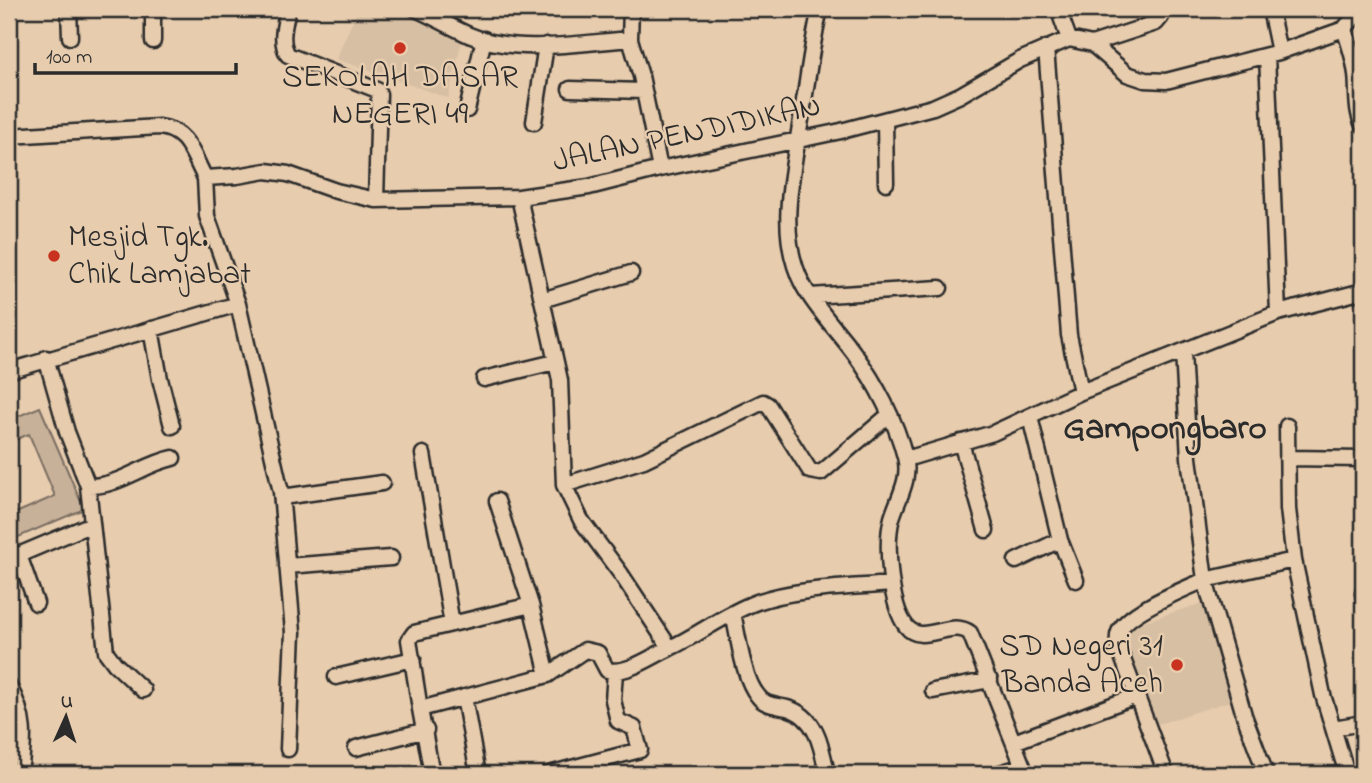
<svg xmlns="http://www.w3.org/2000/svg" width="1372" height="783" font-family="'Indie Flower',sans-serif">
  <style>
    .built { fill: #d7bfa3 }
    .green { fill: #c8b199; stroke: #7a6e62; stroke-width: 2 }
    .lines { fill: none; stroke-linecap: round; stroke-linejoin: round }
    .street-casing { stroke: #2b2b2b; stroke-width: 19 }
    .street { stroke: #e7ccae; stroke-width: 14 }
    .poi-dot { fill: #c8321e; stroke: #e7ccae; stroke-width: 2.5 }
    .labels { text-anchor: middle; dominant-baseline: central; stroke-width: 5; stroke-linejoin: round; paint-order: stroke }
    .poi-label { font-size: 32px; fill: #2b2b2b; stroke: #e7ccae }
    .street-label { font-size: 32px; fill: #2b2b2b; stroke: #e7ccae }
    .quarter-label { font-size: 35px; font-weight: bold; fill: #2b2b2b; stroke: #e7ccae }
  </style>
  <rect width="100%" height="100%" fill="#e7ccae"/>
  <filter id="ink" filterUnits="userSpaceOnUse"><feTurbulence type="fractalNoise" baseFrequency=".0143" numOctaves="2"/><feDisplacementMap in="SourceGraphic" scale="14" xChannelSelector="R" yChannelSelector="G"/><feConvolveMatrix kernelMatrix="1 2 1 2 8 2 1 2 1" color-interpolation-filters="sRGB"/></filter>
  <g filter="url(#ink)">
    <path class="built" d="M358,9H411L463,37L448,98L336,59Z
      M1203,603L1233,700L1152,726L1120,629Z"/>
    <path class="green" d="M40,407L84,509L9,541V516L55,496L29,434L9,442V420Z"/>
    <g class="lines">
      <g class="street-casing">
        <path id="street" d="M69,9L70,37
          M288,9C285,24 279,41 288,55L377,90L379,94L376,200
          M416,9C434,17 451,27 469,35C515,55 581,43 630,39
          M631,9L630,39L641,76L660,169
          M820,9C812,43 808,78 802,113C794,169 775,232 803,285C816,309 838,331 854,353C876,383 896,421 905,457C911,479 898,498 892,518C885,543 890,605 906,626C922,647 951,618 970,633L1026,774
          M1058,9L1069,39
          M1270,9L1279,52
          M1344,29C1349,43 1354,58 1356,74C1358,91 1355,109 1363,125
          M153,41V9
          M1092,44L1156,23L1161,17L1160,9
          M1046,48L1069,335L1081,392
          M1267,55L1278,313
          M570,89L644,91
          M467,110L484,39
          M885,120L886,183
          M534,122L546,45
          M9,136L159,127C188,130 192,154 205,178L237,176L266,171L288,174L336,191L376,200L519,197L589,187L660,169L841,131L933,107L960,95L1020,60L1069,39L1092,44L1127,74L1145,80L1166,81L1279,52L1344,29L1361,9
          M519,197L560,380L564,485L581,520L621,574L670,648C700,634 726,613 757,602C798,588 847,588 891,584
          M810,296L940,288
          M542,300L631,273
          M238,304L281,492L293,632L288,749
          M151,329L160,379L172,426
          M46,358L67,432L88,486C118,487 144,464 173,458
          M9,371L238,304L207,216L205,178
          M484,379L555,362
          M1030,417L1060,540L1076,580
          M1287,426L1288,509L1294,560L1323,695L1347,774
          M961,442L986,530
          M423,454L452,624
          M1287,458L1363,459
          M906,459L993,433L1081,392L1278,313L1363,291
          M564,485L644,460L763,402L768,405L810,471L821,473L889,415
          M88,486L106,652L115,664L143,690
          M282,497L382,483
          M497,501L531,605
          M19,555L36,603
          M9,559L92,524
          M1016,561L1060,540
          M287,566L391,558
          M1363,593V594
          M733,613C738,635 743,679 758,696C765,706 776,705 787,708C817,716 822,748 827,774
          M336,677L413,659
          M9,686C27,719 24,739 20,774
          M933,691L990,680
          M464,697L478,774
          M420,709L409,640L414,633L531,605L548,675
          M1333,728L1363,723
          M1014,742L1136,696
          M356,748L426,730
          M432,774L420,709L548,675L585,650L598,653L607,670C627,675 652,656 670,648
          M549,774L640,750L634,728L618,721L613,700L615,672
          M996,774L1023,766
          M1166,774L1121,654C1119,647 1116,639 1119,632C1126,612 1185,589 1205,580L1189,458L1183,352
          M1266,774L1244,715L1205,580L1294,560"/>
      </g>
      <use href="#street" class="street"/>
    </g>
  </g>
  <g class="poi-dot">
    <circle cx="400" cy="48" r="7"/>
    <circle cx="54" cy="256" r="7"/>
    <circle cx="1177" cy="665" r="7"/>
  </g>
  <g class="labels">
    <g class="poi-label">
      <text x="400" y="78">SEKOLAH DASAR<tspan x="400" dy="37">NEGERI 49</tspan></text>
      <text x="68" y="238" text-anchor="start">Mesjid Tgk.<tspan x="68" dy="37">Chik Lamjabat</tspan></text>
      <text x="1163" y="647" text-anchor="end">SD Negeri 31<tspan x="1163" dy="37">Banda Aceh</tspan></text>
    </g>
    <g class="street-label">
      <text transform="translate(687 135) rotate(-12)">JALAN PENDIDIKAN</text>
    </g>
    <g class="quarter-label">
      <text x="1165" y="429">Gampongbaro</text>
    </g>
  </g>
  <rect width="1372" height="783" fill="none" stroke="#e7ccae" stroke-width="35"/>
  <rect x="18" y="18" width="1337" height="748" fill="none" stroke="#2b2b2b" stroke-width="2.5" filter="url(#ink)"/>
  <g transform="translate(66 717) rotate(3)" stroke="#e7ccae" stroke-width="5" paint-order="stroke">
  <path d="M0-5L12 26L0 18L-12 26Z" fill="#2b2b2b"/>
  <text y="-10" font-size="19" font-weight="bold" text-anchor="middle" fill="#2b2b2b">U</text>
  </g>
  <path d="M35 63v10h201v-10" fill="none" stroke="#2b2b2b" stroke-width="3.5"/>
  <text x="46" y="63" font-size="21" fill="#2b2b2b" stroke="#e7ccae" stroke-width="5" paint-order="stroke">100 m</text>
</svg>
